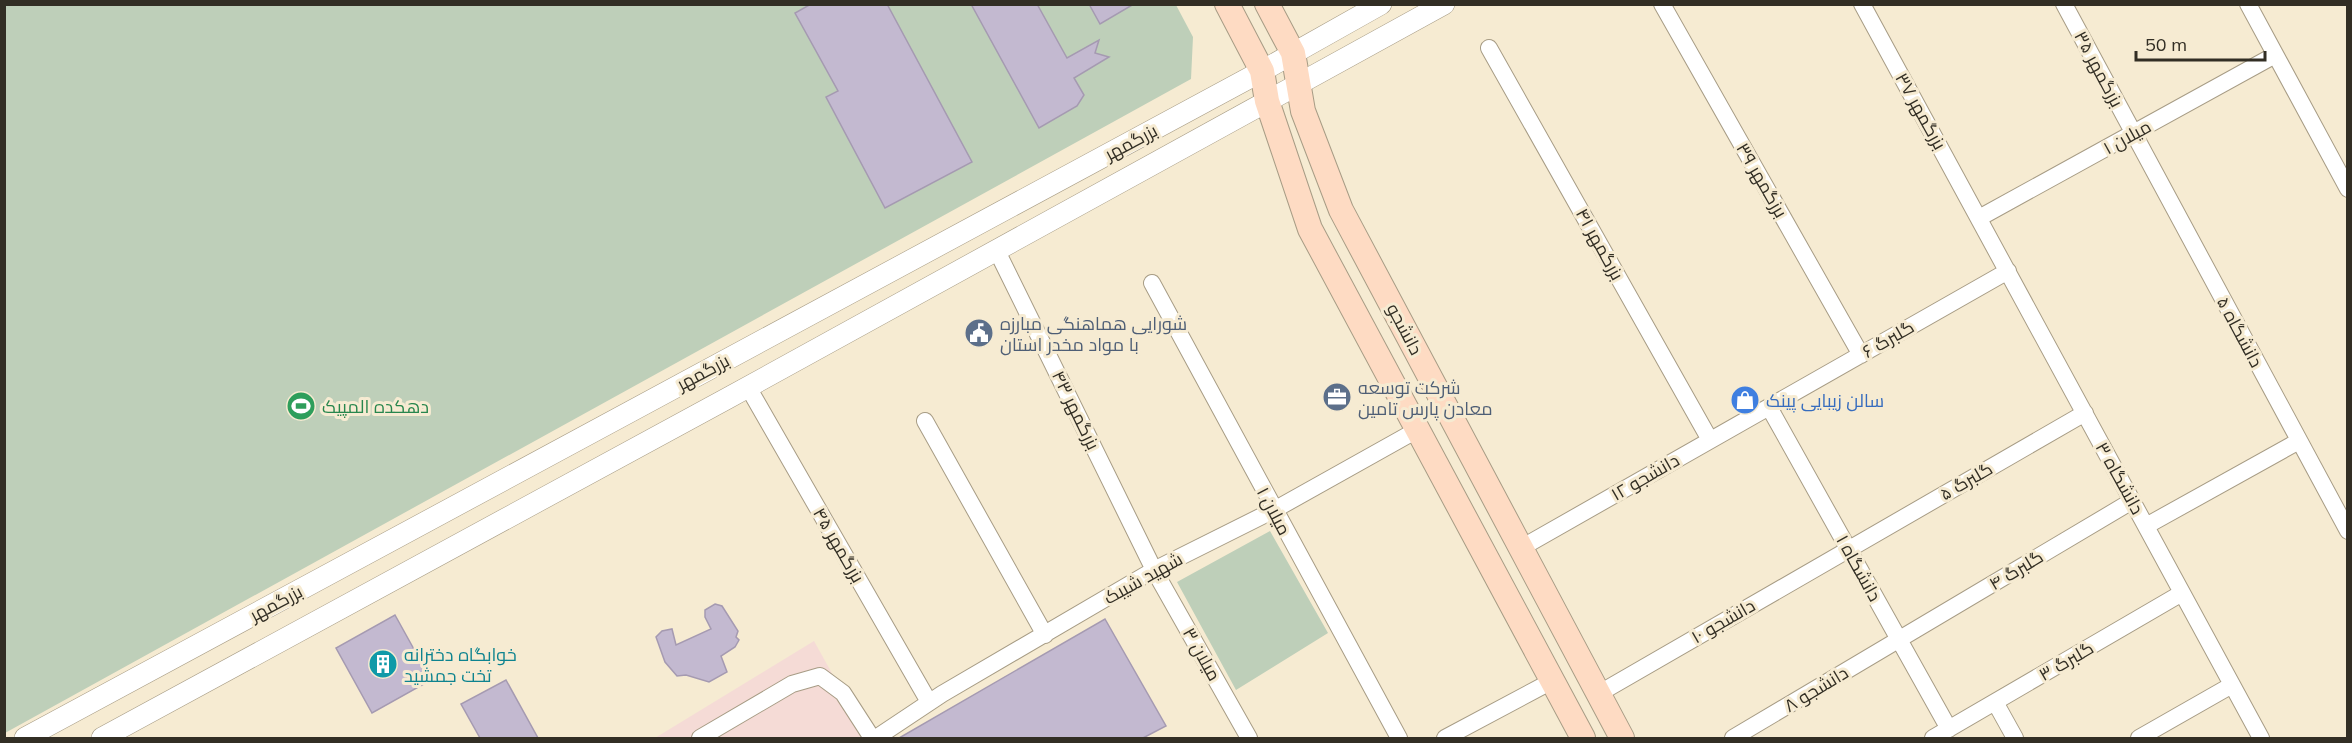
<svg xmlns="http://www.w3.org/2000/svg" width="2352" height="743" font-family="Mulish,Cairo,sans-serif">
  <style>
    .commercial { fill: #f5dbd6 }
    .green { fill: #becfb9 }
    .building { fill: #c3b9d0; stroke: #a59ab1; stroke-width: 1.5 }
    .lines { fill: none; stroke-linecap: round; stroke-linejoin: round }
    .minor-casing { stroke: #a79c85; stroke-width: 18 }
    .tertiary-casing { stroke: #a79c85; stroke-width: 22 }
    .secondary-casing { stroke: #a79c85; stroke-width: 26 }
    .minor { stroke: #fff; stroke-width: 16 }
    .tertiary { stroke: #fff; stroke-width: 21 }
    .secondary { stroke: #fedbc3; stroke-width: 24 }
    .labels { text-anchor: middle; dominant-baseline: central; stroke-width: 6; stroke-linejoin: round; paint-order: stroke }
    .street-label { font-size: 18px; fill: #322e24; stroke: #f6ebd2 }
    .service-label { font-size: 18px; fill: #4e5e75; stroke: #f6ebd2; text-anchor: start }
    .shop-label { font-size: 18px; fill: #366cbe; stroke: #f6ebd2; text-anchor: start }
    .leisure-label { font-size: 18px; fill: #27864d; stroke: #f6ebd2; text-anchor: start }
    .culture-label { font-size: 18px; fill: #0d838f; stroke: #f6ebd2; text-anchor: start }
  </style>
  <rect width="100%" height="100%" fill="#f6ebd2"/>
  <path class="commercial" d="M814,641L868,738H655Z"/>
  <path class="green" d="M5,5H1176L1193,37L1191,79L5,733Z
    M1270,531L1328,633L1236,690L1177,582Z"/>
  <path class="building" d="M811,4H887L972,162L885,208L826,97L838,91L795,13Z
    M971,4H1037L1067,58L1099,40L1095,53L1109,57L1074,78L1084,95L1077,106L1039,128Z
    M1089,4H1134L1100,24Z
    M715,604L722,606L738,631L736,637L739,640L735,647L721,656L727,672L709,682L686,675L677,676L665,662L656,637L662,631L672,629L676,645L711,629L705,617V610Z
    M395,615L431,680L372,713L336,648Z
    M1105,619L1166,726L1143,738H899Z
    M506,680L538,738H480L461,704Z"/>
  <g class="lines">
    <g class="minor-casing">
      <path id="minor" d="M1662,4L1861,355
        M1862,4L2261,738
        M2064,4L2348,531
        M2248,4L2348,189
        M1489,48L1710,440
        M1979,218L2275,55
        M997,251L1154,570L1249,738
        M1152,283L1399,738
        M748,387L929,702
        M1769,407L1949,729
        M925,421L1045,635
        M2146,526L2299,441
        M1521,548L2008,271
        M1598,694L2085,413
        M1995,702L2015,738
        M700,738L792,684L820,676L843,693L872,738
        M876,738L942,694L1154,570L1274,510L1417,430
        M1445,738L1552,681
        M1733,738L2132,501
        M1933,738L2182,593
        M2139,738L2232,685"/>
    </g>
    <g class="tertiary-casing">
      <path id="tertiary" d="M25,738L1262,71L1381,4
        M102,738L728,398L1444,4"/>
    </g>
    <g class="secondary-casing">
      <path id="secondary" d="M1227,4L1262,71L1267,101L1310,229L1583,738
        M1267,4L1293,53L1303,111L1341,210L1622,738"/>
    </g>
    <use href="#minor" class="minor"/>
    <use href="#tertiary" class="tertiary"/>
    <use href="#secondary" class="secondary"/>
  </g>
  <defs>
    <g id="civic-disc" transform="scale(1.5)"><circle r="9.5" fill="#5c6f8a" stroke="#f6ebd2"/><path d="M-.6-6.5H3V-4.5H.6V-3L4-1V1h2V6H-6V1h2V-1L-.6-3ZM-1.2 2.5V6h2.4V2.5Z" fill="#fff"/></g>
    <g id="office-disc" transform="scale(1.5)"><circle r="9.5" fill="#5c6f8a" stroke="#f6ebd2"/><path d="M-6-3h4V-5.5h4V-3h4V5H-6ZM-1-4.5V-3h2v-1.5ZM-6 0V1H6V0Z" fill="#fff"/></g>
    <g id="shop-disc" transform="scale(1.5)"><circle r="9.5" fill="#3f7fe0" stroke="#f6ebd2"/><path d="M-5-2.5h2.3a2.7 3.5 0 0 1 5.4 0H5L5.5 6h-11ZM-1.5-2.5h3a1.5 2.3 0 0 0-3 0Z" fill="#fff"/></g>
    <g id="stadium-disc" transform="scale(1.5)"><circle r="9.5" fill="#2e9e5b" stroke="#f6ebd2"/><path d="M0-5a6.5 5 0 1 0 0 10a6.5 5 0 1 0 0-10ZM-3.5-1.8h7v3.6h-7Z" fill="#fff"/></g>
    <g id="building-disc" transform="scale(1.5)"><circle r="9.5" fill="#0f9aa8" stroke="#f6ebd2"/><path d="M-4-6H4V6H1V3H-1V6H-4ZM-2.5-4.3h1.7v1.8h-1.7ZM.8-4.3h1.7v1.8H.8ZM-2.5-1h1.7V.8h-1.7ZM.8-1h1.7V.8H.8Z" fill="#fff"/></g>
  </defs>
  <g fill-rule="evenodd">
    <use href="#civic-disc" x="979" y="333"/>
    <use href="#office-disc" x="1337" y="397"/>
    <use href="#shop-disc" x="1745" y="400"/>
    <use href="#stadium-disc" x="301" y="406"/>
    <use href="#building-disc" x="383" y="664"/>
  </g>
  <g class="labels">
    <g class="street-label">
      <text transform="translate(2099 69) rotate(62)">بزرگمهر ۳۵</text>
      <text transform="translate(1921 111) rotate(61)">بزرگمهر ۳۷</text>
      <text transform="translate(2127 137) rotate(-29)">میلان ۱</text>
      <text transform="translate(1131 142) rotate(-28)">بزرگمهر</text>
      <text transform="translate(1762 180) rotate(60)">برزگمهر ۳۹</text>
      <text transform="translate(1600 244) rotate(61)">بزرگمهر ۴۱</text>
      <text transform="translate(1405 329) rotate(62)">دانشجو</text>
      <text transform="translate(2240 332) rotate(62)">دانشگاه ۵</text>
      <text transform="translate(1888 339) rotate(-30)">گلبرگ ۶</text>
      <text transform="translate(703 372) rotate(-28)">بزرگمهر</text>
      <text transform="translate(1076 410) rotate(64)">بزرگمهر ۴۳</text>
      <text transform="translate(1645 477) rotate(-30)">دانشجو ۱۲</text>
      <text transform="translate(2120 478) rotate(61)">دانشگاه ۳</text>
      <text transform="translate(1966 481) rotate(-30)">گلبرگ ۵</text>
      <text transform="translate(1274 511) rotate(62)">میلان ۱</text>
      <text transform="translate(839 545) rotate(60)">بزرگمهر ۴۵</text>
      <text transform="translate(1859 568) rotate(61)">دانشگاه ۱</text>
      <text transform="translate(2016 570) rotate(-31)">گلبرگ ۴</text>
      <text transform="translate(1143 578) rotate(-29)">شهید شیبک</text>
      <text transform="translate(276 603) rotate(-28)">بزرگمهر</text>
      <text transform="translate(1723 621) rotate(-30)">دانشجو ۱۰</text>
      <text transform="translate(1202 654) rotate(61)">میلان ۳</text>
      <text transform="translate(2066 661) rotate(-30)">گلبرگ ۳</text>
      <text transform="translate(1816 689) rotate(-31)">دانشجو ۸</text>
    </g>
    <g class="service-label">
      <text x="1000" y="323">شورایی هماهنگی مبارزه<tspan x="1000" dy="21">با مواد مخدر استان</tspan></text>
      <text x="1358" y="387">شرکت توسعه<tspan x="1358" dy="21">معادن پارس تامین</tspan></text>
    </g>
    <g class="shop-label">
      <text x="1766" y="400">سالن زیبایی پینک</text>
    </g>
    <g class="leisure-label">
      <text x="322" y="406">دهکده المپیک</text>
    </g>
    <g class="culture-label">
      <text x="404" y="654">خوابگاه دخترانه<tspan x="404" dy="21">تخت جمشید</tspan></text>
    </g>
  </g>
  <rect width="2352" height="743" fill="none" stroke="#322e24" stroke-width="12"/>
  <path d="M2136 51v9h129v-9" fill="none" stroke="#322e24" stroke-width="3"/>
  <text x="2145" y="51" font-size="18" fill="#322e24" stroke="#f6ebd2" stroke-width="4.5" paint-order="stroke">50 m</text>
</svg>
